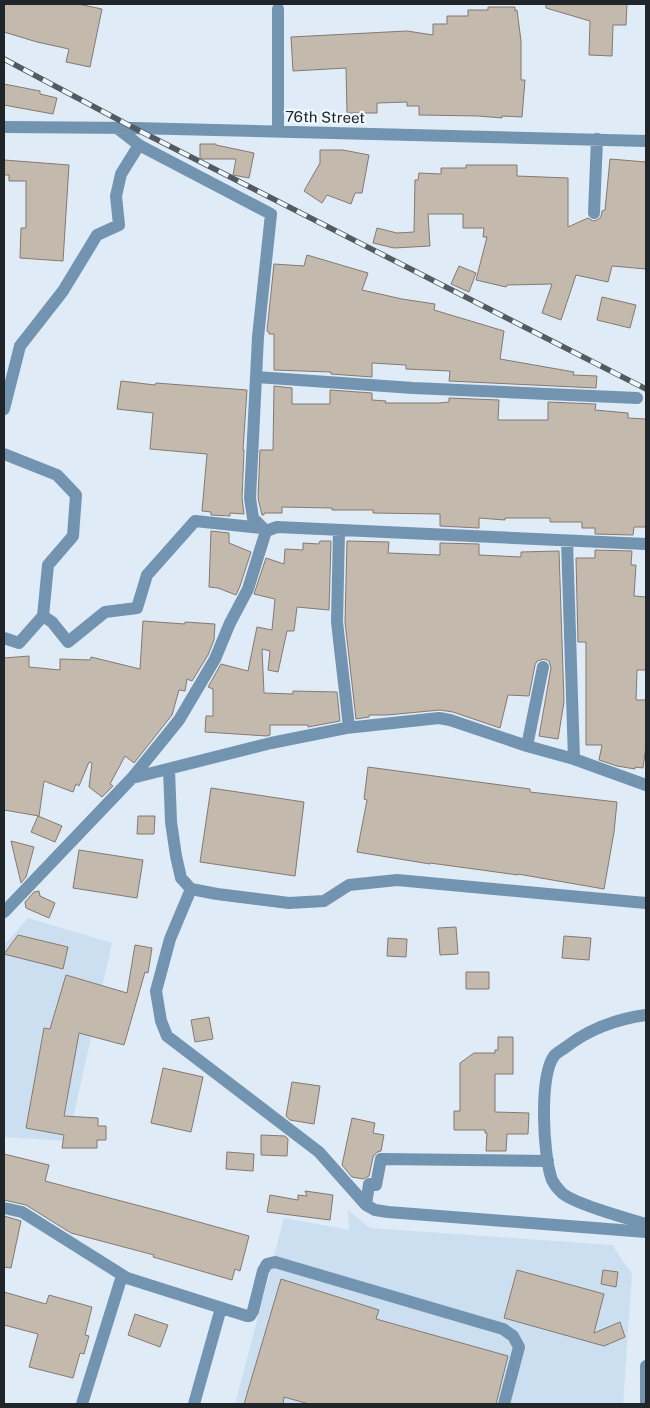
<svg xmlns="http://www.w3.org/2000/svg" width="650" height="1408" font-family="'Public Sans',sans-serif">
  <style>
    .built { fill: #ccdff0 }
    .building { fill: #c4b9ad; stroke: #84796f }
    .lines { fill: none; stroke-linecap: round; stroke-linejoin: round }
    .minor { stroke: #7394b0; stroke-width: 12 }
    .rail-casing { stroke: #535a60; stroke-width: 5.5 }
    .rail { stroke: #f0f8ff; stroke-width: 4; stroke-dasharray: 11; stroke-linecap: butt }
    .labels { text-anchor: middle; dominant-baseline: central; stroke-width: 4.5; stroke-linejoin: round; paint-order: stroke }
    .street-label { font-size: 15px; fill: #202529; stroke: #f0f8ff }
  </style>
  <rect width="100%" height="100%" fill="#dfebf6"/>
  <path class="built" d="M28,918L112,943L68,1141L4,1137V945Z
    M348,1210L370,1228L612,1245L632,1274L623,1404H235L284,1218L349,1230Z"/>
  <path class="building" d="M4,4H78L102,9L90,67L66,62L69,49L37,42L4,32Z
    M546,4H627L626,25H613L612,56L589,55L590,21L546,8Z
    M488,7H515V11L517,10L521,41V80H525L522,117L502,116V118L478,116L419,115V106H407V102L377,103V113H347L346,68L293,71L291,37L407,31L433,35V24H447V16H468V10H488Z
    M4,84L40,91V94L57,98L53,114L4,105Z
    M200,144H216V145L254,153L249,178L233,175L236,159H200Z
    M320,150H343L369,155L362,193H355L351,204L327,195L322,203L304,191L320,163Z
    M610,159L646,162V269L612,266L608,282L576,275L561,320L542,313L552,284L507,285L506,287L476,280L487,237H483L484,228H463V214H428L430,246L394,248L373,243L377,228L397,233L414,232L415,180H418L419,173L441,174V168H466V165H517V176L568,178V227L588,218L593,221L597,220L601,217L602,211L605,210Z
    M4,160L69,165L63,261L20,258L21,228H26V181H9V175H4Z
    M307,255L368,273L362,290L402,299L435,304L434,310L504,331L500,359L574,372L573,375L597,376L596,388L449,381L450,371L406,369V365L372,363V377L331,374V372L274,370V334H269V332L267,331L274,264L304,266Z
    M459,266L476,273L469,292L451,284Z
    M602,297L636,305L630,328L597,320Z
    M121,381L155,385L156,383L247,390L243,450H244L242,498L244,514L230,513V516L211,515V512L202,511L207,454L150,449L153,413L117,409Z
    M274,386L292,388V404H330V390L372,393V400L386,401L385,403H439L449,402V398L499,400L498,420H548V402L596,404L595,410L628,413V418L646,419V527H634L633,535L595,534V528H582V522H550V518H505V520L479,518V528L440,526V514L373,513V510H332V508L282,507V513H264V515H262L258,498L260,450H273Z
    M211,531L229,533V543L251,552L240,586L236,595L218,588L209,587Z
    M320,541H331L329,610L297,607L294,631H287L278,672L268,670L270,651L262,649L264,693L293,694V691L337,692L340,721L308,727V725H270V735L267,736L205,732L206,716H213V689L208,687L221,664L248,671L257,627L272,630L275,599L254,594L266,558L284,564L285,549L303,550V543L319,544Z
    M347,541L389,542L388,553L440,555V543L479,544V555L521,557V552L559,551L564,702L558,739L539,736L551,668L549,661L544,659L537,661L535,665L529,696L508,695L500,728L453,712L440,710L387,715H369V717L356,719L345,622Z
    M595,550L632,551L631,565H636L634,596L646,597V670H637L636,700H646V746L643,768L635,767V769L617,766L599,760L602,745H586V642H578L576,558H595Z
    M143,621L185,624V622L215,624L214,640L208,655L192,681L187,679L185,691L179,690L172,715L134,763L125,756L110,784L113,786L102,797L89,787L92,763L89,762L79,786L76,784L73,792L44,781L39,816L4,810V658L29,656V667L60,670V659L90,660L91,657L140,669Z
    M368,767L530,789V792L617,802L614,832L604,889L518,874V875L430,863V864L357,852L367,800L364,799Z
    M211,788L304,802L295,876L200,862Z
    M38,816L62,826L55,842L31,832Z
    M138,816H155L154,834H137Z
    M11,841L34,847L26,877L21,883Z
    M79,850L143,860L137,898L73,888Z
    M39,891L40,896L55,903L49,918L26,908L25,902L34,892Z
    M456,927L458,954L440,955L438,928Z
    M18,935L68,947L63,969L4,954Z
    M564,936L591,938L589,960L562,958Z
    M388,938L407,939L406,957L387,956Z
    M135,945L152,948L148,973L145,972L124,1045L79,1033L64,1116L98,1118V1126H106V1140H97V1148H62L64,1135L26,1128L44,1028L50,1029L66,975L127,993Z
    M466,972H489V989H466Z
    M209,1017L213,1039L195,1042L191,1020Z
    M498,1037H513V1074H495V1112L529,1113L528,1134H507L506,1151H486L487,1133H485V1130H454V1111H460V1063L474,1053H495V1050H498Z
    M163,1068L203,1077L191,1132L151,1123Z
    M292,1082L320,1086L314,1124L290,1120L286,1116Z
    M352,1118L375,1123L373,1133L384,1135L381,1151L377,1152L373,1157L369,1176L363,1179L352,1177L342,1165Z
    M261,1135L285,1136L288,1139L287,1156L261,1155Z
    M227,1152L254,1154L253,1171L226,1169Z
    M4,1154L49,1165L45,1181L163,1212L249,1236L240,1271L235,1269L232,1280L153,1257L154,1255L71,1233L26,1205L4,1200Z
    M305,1191L333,1195L330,1220L267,1212L270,1195L298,1200V1195L307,1196Z
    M4,1216L21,1221L11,1268L4,1267Z
    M517,1270L604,1294L594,1333L620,1322L625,1337L604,1346L504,1318Z
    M603,1270L618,1272L616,1287L601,1284Z
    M281,1279L379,1310L376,1319L508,1356L496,1404H309L284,1397L283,1404H244Z
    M4,1292L46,1304L49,1295L92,1307L85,1335L89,1336L84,1354L80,1353L73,1378L29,1367L38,1334L4,1325Z
    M135,1314L168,1325L160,1347L128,1335Z"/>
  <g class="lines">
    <path class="minor" d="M278,9V132
      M4,127L134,128L646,141
      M117,128L139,145L271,214L258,337L250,498L253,518L266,531
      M594,213L597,139
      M256,377L413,388L637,398
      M4,409L20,346L63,291L97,235L119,225L116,196L121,174L139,145
      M4,454L57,475L76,495L73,536L48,565L43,616L19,643L4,638
      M339,530L337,622L349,727
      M567,541L574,759
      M43,616L52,622L68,642L105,612L137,608L147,575L195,521L262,528
      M527,746L543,667
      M169,769L171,822L176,856L181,878L191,889L217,894L289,903L324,901L349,885L397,880L646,903
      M132,778L271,743L346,728L439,718L450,720L527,746L574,759L646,785
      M191,889L170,939L156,991L161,1021L167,1036L319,1152L366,1205L375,1210L388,1212L646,1232
      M4,912L132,778L179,720L215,659L230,623L248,589L266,531L277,527L646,544
      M646,1015C617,1019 589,1029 566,1047C562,1050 556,1053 554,1056C539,1077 543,1156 552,1180C554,1184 558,1189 561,1192C571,1203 629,1219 646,1224
      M366,1205L369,1184L376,1185L381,1159L548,1161
      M4,1208L22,1212L127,1278
      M82,1404L121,1279L127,1278L247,1316H250L253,1311L263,1271L267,1264L275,1262L503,1329L513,1336L519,1347L504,1404
      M194,1404L221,1308
      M646,1404V1366"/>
    <g class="rail-casing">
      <path id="rail" d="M4,59L134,128L646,389"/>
    </g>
    <use href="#rail" class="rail"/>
  </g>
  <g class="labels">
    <g class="street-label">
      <text transform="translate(325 117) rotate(1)">76th Street</text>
    </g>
  </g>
  <rect width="650" height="1408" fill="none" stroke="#202529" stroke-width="10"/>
</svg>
